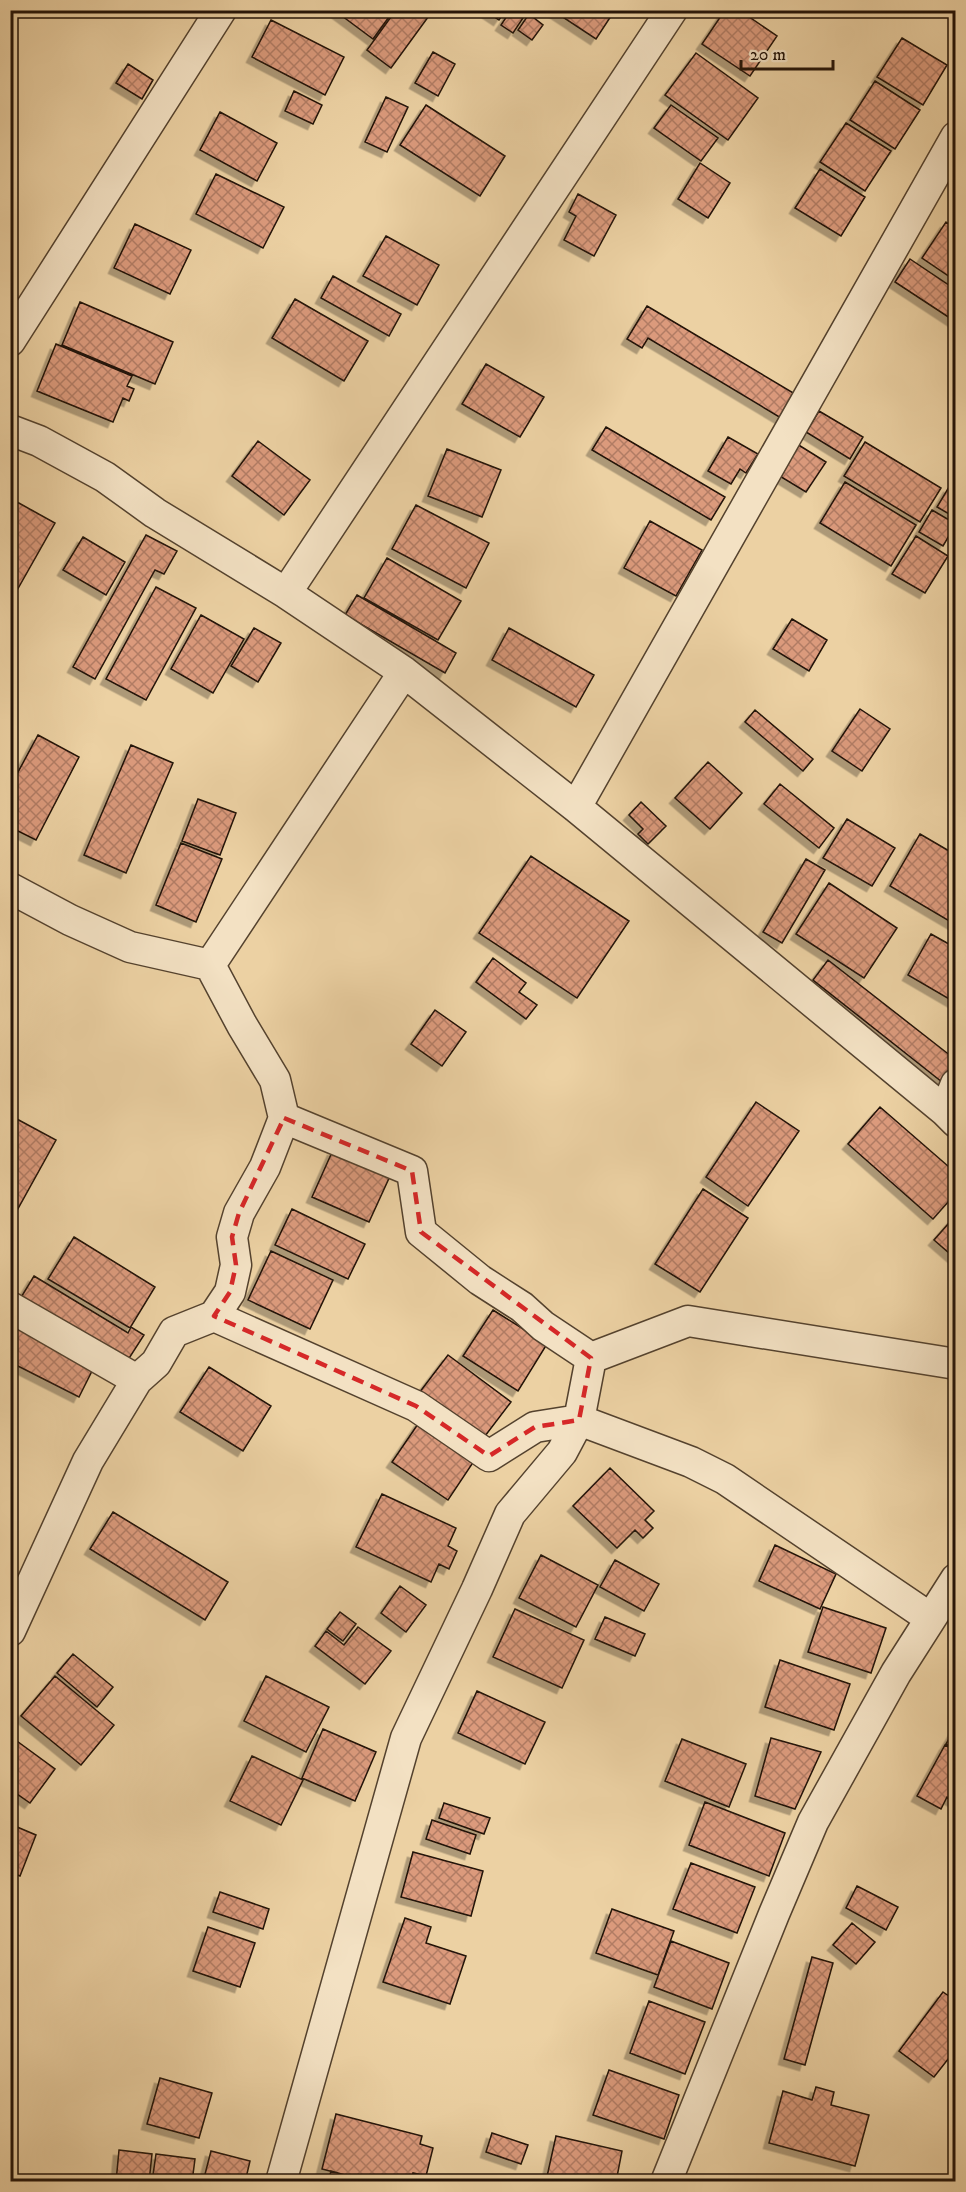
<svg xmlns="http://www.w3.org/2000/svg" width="966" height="2192" font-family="'IM FELL DW Pica',serif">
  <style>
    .building { fill: url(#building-cross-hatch); stroke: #221207; stroke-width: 1.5; filter: url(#shadow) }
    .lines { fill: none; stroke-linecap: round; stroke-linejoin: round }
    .street-casing { stroke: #54422e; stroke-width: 33 }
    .street { stroke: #f3e1c3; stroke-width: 30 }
    .marked { fill: none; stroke: #d62828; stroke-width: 4.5; stroke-dasharray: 12 8; stroke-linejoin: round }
  </style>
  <defs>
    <pattern id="building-cross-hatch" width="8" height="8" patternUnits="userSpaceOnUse" patternTransform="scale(1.5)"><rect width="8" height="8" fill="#db9a7c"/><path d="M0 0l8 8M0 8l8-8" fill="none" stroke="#b17c64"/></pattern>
    <filter id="shadow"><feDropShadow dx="-5.5" dy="5.5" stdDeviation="0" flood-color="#0004"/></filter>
  </defs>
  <rect width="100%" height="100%" fill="#ecd1a3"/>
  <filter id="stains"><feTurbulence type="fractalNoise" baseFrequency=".00333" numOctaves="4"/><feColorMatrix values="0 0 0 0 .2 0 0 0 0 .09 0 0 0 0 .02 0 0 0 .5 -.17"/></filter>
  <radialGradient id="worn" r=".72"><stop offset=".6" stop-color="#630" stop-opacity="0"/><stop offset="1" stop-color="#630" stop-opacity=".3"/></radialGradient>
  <path class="building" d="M334,10H394L373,39Z
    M396,10H428L431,13L391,68L367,50Z
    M484,10H506L499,20Z
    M511,10H519L525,15L513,33L501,25Z
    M552,10H615L596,39Z
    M725,10H739L777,36L750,76L702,44Z
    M529,14L543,25L532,40L518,30Z
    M271,20L344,57L325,95L252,57Z
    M902,38L947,65L923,105L877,77Z
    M433,52L455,64L438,96L415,83Z
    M696,53L758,98L728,140L665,95Z
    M128,64L153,80L142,99L116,83Z
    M875,81L920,110L895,149L850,120Z
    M294,91L322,105L313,124L285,111Z
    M386,97L408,107L387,152L365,142Z
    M426,105L505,156L480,196L400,145Z
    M671,105L718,138L701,161L654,128Z
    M220,112L277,143L257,181L200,150Z
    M846,123L891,151L865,191L820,162Z
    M700,163L730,183L708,218L678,199Z
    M820,169L865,197L841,236L795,208Z
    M216,174L284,207L263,248L196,214Z
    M578,194L616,215L594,256L564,240L576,216L569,212Z
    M946,222L956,229V281L922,258Z
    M135,224L191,250L170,294L114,268Z
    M386,236L439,265L417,305L363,276Z
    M910,259L956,290V322L895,282Z
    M333,276L401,314L389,336L321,298Z
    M295,299L368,341L344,381L272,338Z
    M80,302L173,342L155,384L62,345Z
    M647,306L795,394L781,418L648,338L642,348L627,339Z
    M56,344L132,376L127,386L134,389L129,401L123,398L113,422L37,391Z
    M486,364L544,397L520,437L462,404Z
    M819,411L863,437L850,459L806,432Z
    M606,427L725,497L711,520L592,450Z
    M728,437L758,454L746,473L740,469L731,484L708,471Z
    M258,441L310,480L284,515L232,476Z
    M865,442L941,488L920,522L844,476Z
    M797,444L826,462L806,492L778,475Z
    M447,449L501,470L482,517L428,496Z
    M845,482L916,525L891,566L820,523Z
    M949,487L956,491V518L937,507Z
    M17,502L55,523L16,592L10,589V514Z
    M416,505L489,543L466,588L392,549Z
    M932,510L956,524L943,546L919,532Z
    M650,521L702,550L676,596L624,568Z
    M146,535L177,551L164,574L155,570L95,679L73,667Z
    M916,536L948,556L925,593L892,574Z
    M83,537L125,562L106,595L63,570Z
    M387,558L461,601L438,640L364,598Z
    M156,587L196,608L146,700L106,679Z
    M357,595L456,653L445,673L345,615Z
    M201,615L244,639L213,693L171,669Z
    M792,619L827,640L809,671L773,649Z
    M254,628L281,643L258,682L231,666Z
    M509,628L594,675L576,707L492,660Z
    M860,709L890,729L862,771L832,751Z
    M755,710L813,759L803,771L745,722Z
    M38,735L79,757L36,840L10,827V787Z
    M131,745L173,763L126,873L84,855Z
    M708,762L742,793L710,829L675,798Z
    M780,784L834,828L819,848L764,804Z
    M198,799L236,813L220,855L182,841Z
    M641,802L666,826L648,844L638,834L643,829L629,815Z
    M847,819L895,848L872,886L823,858Z
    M920,834L956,855V925L890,886Z
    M181,843L222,859L196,922L156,905Z
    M531,856L629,921L577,998L479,933Z
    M806,859L825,870L782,943L763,932Z
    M829,883L897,928L864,978L796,934Z
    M931,934L956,948V1003L908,975Z
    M493,958L526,983L519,992L537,1005L526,1019L476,982Z
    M828,960L956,1060V1065L942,1082L813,980Z
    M435,1010L466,1032L442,1066L411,1044Z
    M756,1102L799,1131L748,1206L706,1177Z
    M880,1107L956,1173V1193L933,1219L848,1144Z
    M15,1118L56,1140L10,1223V1127Z
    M333,1150L390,1176L369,1222L312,1197Z
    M703,1189L748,1218L700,1292L655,1264Z
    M292,1209L365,1244L348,1279L275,1245Z
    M956,1215V1259L934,1240Z
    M74,1237L155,1287L130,1328L48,1279Z
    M271,1251L333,1280L310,1329L248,1300Z
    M34,1276L128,1333L131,1327L144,1335L126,1363L20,1299Z
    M493,1310L547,1344L518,1391L463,1356Z
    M10,1321L96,1363L79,1397L10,1362Z
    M448,1355L511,1402L482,1440L419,1393Z
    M209,1367L271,1406L243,1451L180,1412Z
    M420,1421L476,1458L448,1500L392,1462Z
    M610,1468L654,1511L645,1520L653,1528L643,1538L635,1530L617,1548L573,1506Z
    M382,1494L456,1528L448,1546L457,1551L449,1569L439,1564L431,1582L356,1547Z
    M113,1512L228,1582L205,1620L90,1549Z
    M775,1545L836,1574L820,1609L759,1581Z
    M541,1555L598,1585L576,1627L519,1598Z
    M615,1560L659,1584L644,1611L600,1587Z
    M400,1586L426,1605L406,1632L381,1613Z
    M823,1607L886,1628L871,1673L808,1652Z
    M515,1609L584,1640L562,1688L493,1657Z
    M340,1612L356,1624L343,1641L327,1629Z
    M605,1617L645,1634L635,1656L595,1639Z
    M358,1627L391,1651L365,1684L315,1646L326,1631L344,1645Z
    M73,1654L113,1687L97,1707L57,1673Z
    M780,1660L850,1684L834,1730L765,1707Z
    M55,1676L114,1725L81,1765L21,1716Z
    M266,1676L329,1707L306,1752L244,1721Z
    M477,1691L545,1722L525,1764L458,1733Z
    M956,1727V1749L946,1744Z
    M323,1729L376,1752L355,1801L302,1778Z
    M10,1736L55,1769L30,1803L10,1789Z
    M771,1738L821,1752L795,1809L755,1796Z
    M682,1739L746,1764L729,1807L665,1781Z
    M945,1745L956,1751V1802L947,1797L941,1809L917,1796Z
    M252,1756L303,1780L281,1825L230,1801Z
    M705,1802L785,1833L769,1876L689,1845Z
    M444,1803L490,1818L484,1834L439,1818Z
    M432,1820L476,1835L470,1854L426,1839Z
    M10,1824L36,1835L20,1876L10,1872Z
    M413,1852L483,1871L471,1916L401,1897Z
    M691,1863L755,1887L737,1933L673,1909Z
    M857,1886L898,1907L886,1930L846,1908Z
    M220,1892L269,1909L263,1929L213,1912Z
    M612,1909L674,1931L658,1975L596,1953Z
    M405,1918L431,1927L426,1943L466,1956L450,2004L383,1982Z
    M852,1923L875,1942L856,1964L833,1945Z
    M208,1927L255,1943L240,1987L193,1971Z
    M671,1941L729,1963L712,2009L654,1987Z
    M812,1957L833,1963L805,2065L784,2059Z
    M943,1992L956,2001V2049L934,2077L899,2051Z
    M649,2001L705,2022L685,2074L630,2053Z
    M609,2070L679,2095L664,2139L593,2115Z
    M160,2078L212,2093L199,2138L147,2124Z
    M816,2087L834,2092L831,2105L869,2115L855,2166L769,2143L783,2091L812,2100Z
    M336,2114L422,2136L420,2144L433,2148L426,2176L413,2173L410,2182H372L322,2169Z
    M492,2133L528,2145L521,2164L486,2152Z
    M556,2136L622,2151L616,2182L546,2181Z
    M119,2150L152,2154L149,2182H116Z
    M211,2151L250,2161L246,2178L235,2175L233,2182H203Z
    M156,2154L195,2159L192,2182H152Z
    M331,2171L369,2182H328Z"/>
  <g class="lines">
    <g class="street-casing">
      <path id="street" d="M10,341L221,10
        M10,430L39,441L105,477L155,513L286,593L404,672L576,807L945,1111L956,1122
        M286,593L672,10
        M576,807L956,137
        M10,888L70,920L130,947L210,965L242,1025L275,1080L284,1118L265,1167L239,1213L232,1237L236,1265L230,1292L214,1316L174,1332L156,1363L137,1380L88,1461L10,1631
        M210,965L404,672
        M945,1111L956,1084
        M284,1118L412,1171L421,1232L480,1280L522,1307L543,1326L591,1358
        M10,1307L137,1380
        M214,1316L416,1406L489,1456L535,1427L579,1420L691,1462L725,1479L930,1618
        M281,2182L406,1738L477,1589L510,1514L562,1452L579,1420L591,1358L688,1321L956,1364
        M666,2182L774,1914L813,1822L896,1673L956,1579"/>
    </g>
    <use href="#street" class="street"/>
  </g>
  <path class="marked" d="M284,1118L412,1171L421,1232L591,1358L579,1420L535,1427L489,1456L416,1406L214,1316L230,1292L236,1265L232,1237L239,1213Z"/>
  <rect width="966" height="2192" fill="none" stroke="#ecd1a3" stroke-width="36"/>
  <rect x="12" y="12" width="942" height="2168" fill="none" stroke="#221207" stroke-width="3"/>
  <rect x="18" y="18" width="930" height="2156" fill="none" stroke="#221207" stroke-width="1.5"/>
  <path d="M741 60v9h92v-9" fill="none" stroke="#221207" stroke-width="3"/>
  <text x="750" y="60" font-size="18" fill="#221207" stroke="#f3e1c3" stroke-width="4.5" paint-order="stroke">20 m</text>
  <rect width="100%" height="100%" filter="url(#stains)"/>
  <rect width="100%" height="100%" fill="url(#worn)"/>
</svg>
